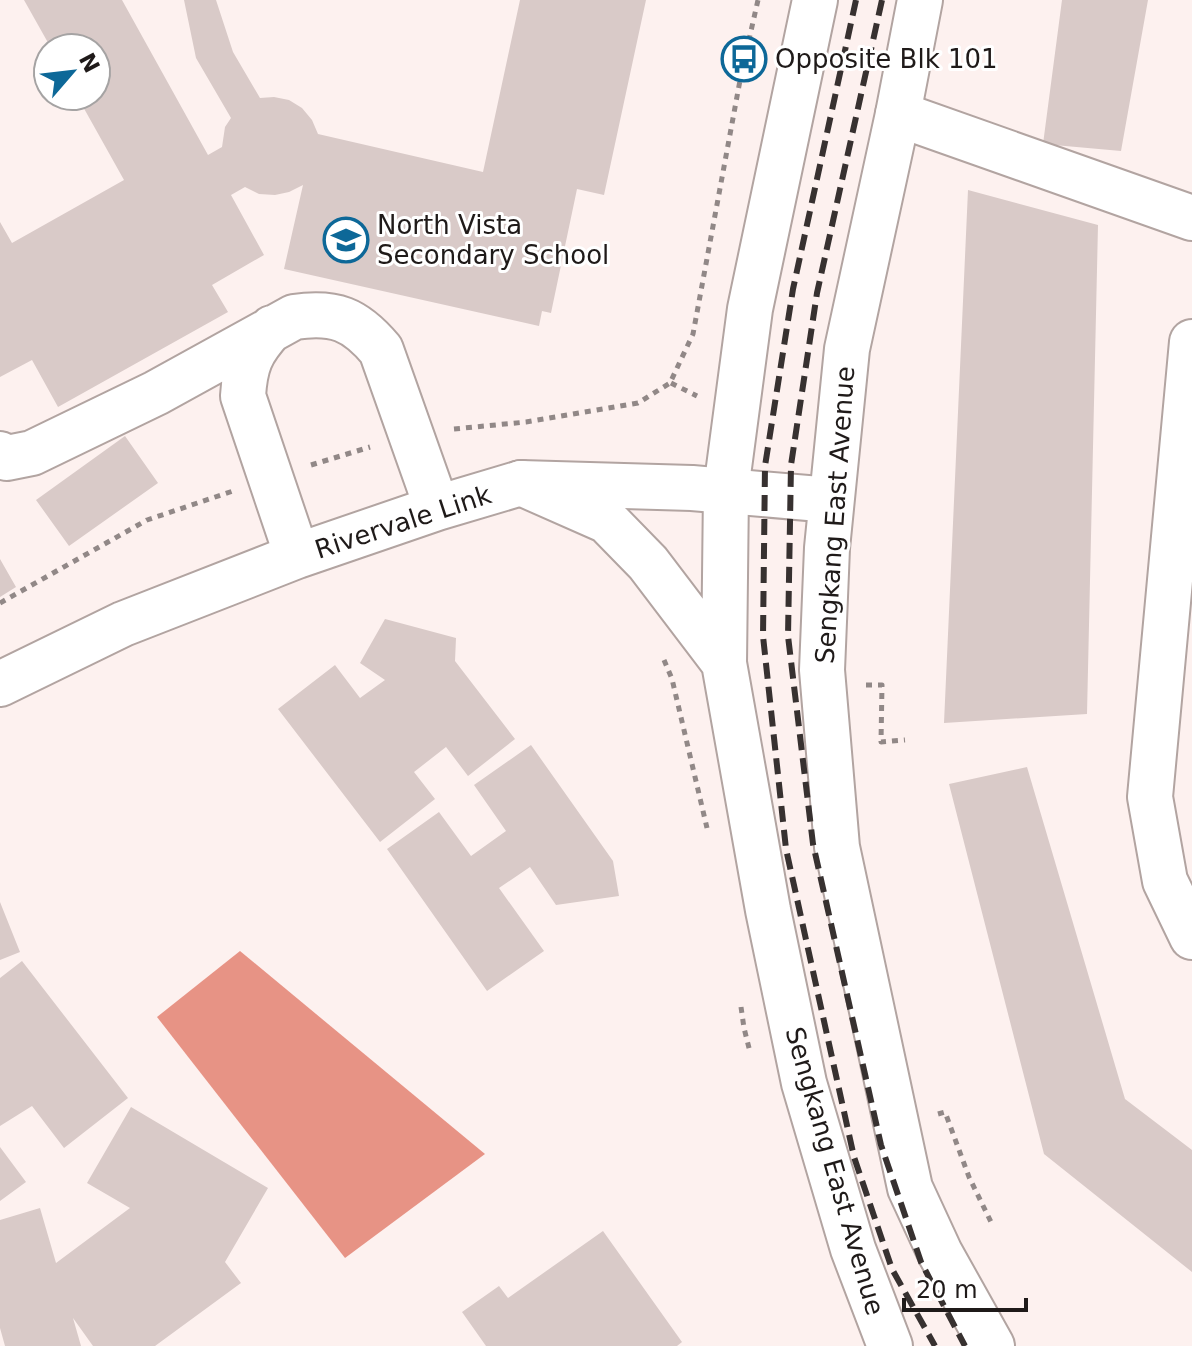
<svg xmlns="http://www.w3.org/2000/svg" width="1192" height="1346" font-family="'DejaVu Sans',sans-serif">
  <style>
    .water { fill: #e79385 }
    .building { fill: #d9cac8 }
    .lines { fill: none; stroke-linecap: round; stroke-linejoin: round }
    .minor-casing { stroke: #b2a4a1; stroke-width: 48 }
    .major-casing { stroke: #b2a4a1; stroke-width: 48 }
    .path { stroke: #918887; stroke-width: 5; stroke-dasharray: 6 6; stroke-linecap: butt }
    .minor { stroke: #fff; stroke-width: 44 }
    .major { stroke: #fff; stroke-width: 44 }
    .rail { stroke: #373130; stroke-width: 6; stroke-dasharray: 16 8; stroke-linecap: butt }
    .labels { text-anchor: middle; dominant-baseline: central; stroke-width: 6; stroke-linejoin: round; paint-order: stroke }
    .poi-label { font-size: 26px; fill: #1f1a19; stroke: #fff; text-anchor: start }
    .street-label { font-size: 26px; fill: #1f1a19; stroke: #fff }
  </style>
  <rect width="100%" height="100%" fill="#fdf1ef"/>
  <path class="water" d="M240,951L485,1154L345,1258L157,1017Z"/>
  <path class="building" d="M24,0H122L208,155L222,147L225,127L231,118L196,58L184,0H216L233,52L260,98L274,97L289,100L302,108L312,120L318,134L483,172L520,0H646L604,195L577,189L551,313L542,311L539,326L284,269L303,185L289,192L275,195L259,194L245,187L231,195L264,255L212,285L228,312L58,407L32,360L0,377V222L12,243L124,180L77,96H96V48H51Z
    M1062,0H1148L1121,151L1043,144Z
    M968,190L1098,225L1087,714L944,723Z
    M125,436L158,483L69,546L36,500Z
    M0,559L16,587L0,597Z
    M385,619L456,638L455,661L515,739L468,776L446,747L414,772L435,799L380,842L278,709L335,665L360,698L385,680L360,663Z
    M531,745L613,861L619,896L556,905L530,867L499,888L544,951L487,991L387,849L439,812L471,856L506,831L474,785Z
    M1027,767L1125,1099L1192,1150V1272L1044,1154L949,784Z
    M0,902L20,952L0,960Z
    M22,961L128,1098L64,1148L32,1106L0,1126V978Z
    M131,1107L268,1188L225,1262L241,1283L155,1346H93L73,1318L81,1346H5L0,1328V1220L40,1208L56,1263L130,1208L87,1183Z
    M0,1147L26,1182L0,1201Z
    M603,1231L682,1342L677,1346H486L462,1312L499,1286L508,1298Z"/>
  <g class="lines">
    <g class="minor-casing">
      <path id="minor" d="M898,114L1192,218
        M272,328C250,352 245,365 243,396L297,556
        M1192,342L1150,797L1165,881L1192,937
        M0,454L7,458L32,453L156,393L294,317C335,311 355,319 381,350L437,508
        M0,684L123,624L297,556L437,508L521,483L692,488L831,500"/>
    </g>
    <g class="major-casing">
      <path id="major" d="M815,0L750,309L726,490L724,663L768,910L804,1083L853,1249L890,1346
        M920,0L898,114L847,349L827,548L822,670L837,847L910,1188L940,1253L992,1346
        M521,483L607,521L648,563L724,663"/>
    </g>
    <path class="path" d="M671,383L697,396
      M454,429L526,422L638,403L670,383L693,334L741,75L758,0
      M311,465L370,447
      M0,603L147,520L233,491
      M664,660L672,679L707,828
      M866,685H882L881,742L905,740
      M741,1007L744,1028L750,1052
      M938,1114L945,1112L969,1177L991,1222"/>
    <use href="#minor" class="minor"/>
    <use href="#major" class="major"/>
    <path class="rail" d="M856,0L793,289L765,466L763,636L786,849L854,1157L892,1269L935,1346
      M882,0L817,293L791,465L788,636L813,844L881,1145L921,1262L965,1346"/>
  </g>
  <defs>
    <g id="bus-ring" transform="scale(2.3)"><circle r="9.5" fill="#fff" stroke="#0d6898" stroke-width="1.5"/><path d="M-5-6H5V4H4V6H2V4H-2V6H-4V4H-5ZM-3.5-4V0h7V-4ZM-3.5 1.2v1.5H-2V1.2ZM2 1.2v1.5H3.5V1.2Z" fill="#0d6898"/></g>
    <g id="school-ring" transform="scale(2.3)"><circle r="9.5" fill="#fff" stroke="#0d6898" stroke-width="1.5"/><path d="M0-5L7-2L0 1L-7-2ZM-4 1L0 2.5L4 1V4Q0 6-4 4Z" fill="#0d6898"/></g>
  </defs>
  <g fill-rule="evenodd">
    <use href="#bus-ring" x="744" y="59"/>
    <use href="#school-ring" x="346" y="240"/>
  </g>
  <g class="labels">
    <g class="poi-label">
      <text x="775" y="59">Opposite Blk 101</text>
      <text x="377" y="225">North Vista<tspan x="377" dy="30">Secondary School</tspan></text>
    </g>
    <g class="street-label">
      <text transform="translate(835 515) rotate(-86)">Sengkang East Avenue</text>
      <text transform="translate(403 522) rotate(-18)">Rivervale Link</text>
      <text transform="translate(835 1171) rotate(74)">Sengkang East Avenue</text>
    </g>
  </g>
  <g transform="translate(72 72) rotate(62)"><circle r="38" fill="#ffffff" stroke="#a5a3a3" stroke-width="2"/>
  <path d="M0-6L14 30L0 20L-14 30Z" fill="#0d6898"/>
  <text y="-12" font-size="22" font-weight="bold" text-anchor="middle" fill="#1f1a19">N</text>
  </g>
  <path d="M904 1298v12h122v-12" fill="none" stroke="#1f1a19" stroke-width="4"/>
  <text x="916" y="1298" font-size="24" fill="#1f1a19" stroke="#ffffff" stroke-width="6" paint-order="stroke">20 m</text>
</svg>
